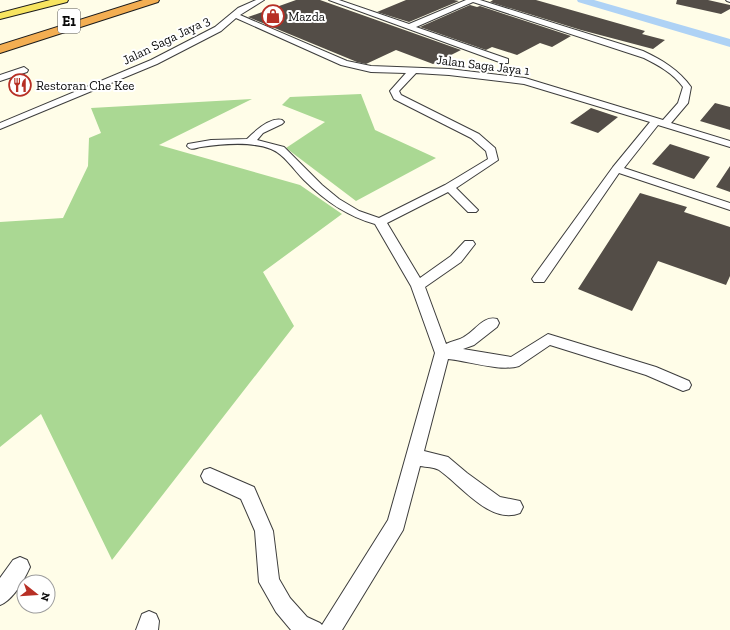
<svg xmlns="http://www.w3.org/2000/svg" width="730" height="630" font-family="'Zilla Slab',serif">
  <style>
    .forest { fill: #aad893 }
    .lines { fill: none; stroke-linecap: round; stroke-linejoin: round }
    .river { fill: #aed2f5; fill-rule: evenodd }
    .building { fill: #534d47 }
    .street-casing { stroke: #3d3d3d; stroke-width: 2 }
    .primary-casing { stroke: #1b1b1b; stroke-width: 2 }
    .highway-casing { stroke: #1b1b1b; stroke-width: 2 }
    .street { fill: #fff; fill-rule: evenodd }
    .primary { fill: #f7e460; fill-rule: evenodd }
    .highway { fill: #f3ae52; fill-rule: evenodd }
    .labels { text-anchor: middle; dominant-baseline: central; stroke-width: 4; stroke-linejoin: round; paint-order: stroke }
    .far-poi-label { font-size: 13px; fill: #0a0a0a; stroke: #fff; text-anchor: start }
    .far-street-label { font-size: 13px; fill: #0a0a0a; stroke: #fff }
    .shield { fill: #fff; stroke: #545454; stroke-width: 1 }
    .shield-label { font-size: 14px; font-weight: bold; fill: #0a0a0a }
  </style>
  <rect width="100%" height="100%" fill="#fffde8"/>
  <path class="forest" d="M361,94L375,130L436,158L356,201L286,148L325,122L282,105L290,97Z
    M252,99L159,145L300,185L342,214L263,272L294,326L112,560L41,414L0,447V222L63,218L88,166L89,138L101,133L91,108Z"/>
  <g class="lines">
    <path class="river" d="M577,0H594L730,39V47L578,2Z"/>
  </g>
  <path class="building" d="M296,0H320L461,50L433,64L396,50L366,64L357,62L248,17Z
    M406,0H454L459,1L409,22L377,12Z
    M493,0H536L645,31L642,34L665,40L653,49L581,30L490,2Z
    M677,0H708L730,5V9L721,14L676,4Z
    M470,5L477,7L480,6L571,36L552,47L540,43L517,55L492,47L486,50L420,27Z
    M715,103L730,107V130L700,121Z
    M591,108L618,117L598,133L570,123Z
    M670,144L710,157L694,179L652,164Z
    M730,166V192L716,187Z
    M640,193L687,207L684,212L730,227V276L726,285L658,261L632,311L578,289Z"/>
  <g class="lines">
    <g class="street-casing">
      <path id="street" d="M256,0H264L240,15L347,61L371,66L449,69L525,78L663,120L678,103L683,87C673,73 658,65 644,58L473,2L416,27L508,59V63H502L329,0H339L409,24L466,0H480L643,51C662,60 679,70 691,87L688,103L671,123L730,141V147L658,125L624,168L730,203V210L619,173L544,282H534L532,279L534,276L613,167L650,122L524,84L449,75L416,73L399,91L401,95L479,134L495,148L498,160L456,188L478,210L476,212H468L448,192L387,223L420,278L451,256L465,241H473L475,244L461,262L425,287L446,344C452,341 459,340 464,337C475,331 484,315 497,319L499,323L497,327L474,345L463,349L511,357L548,334L656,367L689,381L691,385L689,389L683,391L646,375L550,345L519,366C500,372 469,361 448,359L424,451L448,457L467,473L500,497L520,501L523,507L520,513C490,525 461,485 439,470C434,467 426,467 420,466L403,530L342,630H291L276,612L259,582L255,531L241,499L204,482L201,476L204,470L210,468L254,487L273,531L279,579L290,598L307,617L320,623L322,625L388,520L435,353L411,286L375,224C347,216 325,201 304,180C294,170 284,154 271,149C250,141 222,144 201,147C195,148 191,151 187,146L188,144L211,140L247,139C255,131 270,117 282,120L284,122L282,124L263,133L257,140L284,147L322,185L339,199L359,211L379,218L445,185L488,159L486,151L471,138L394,99L390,91L406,73L371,72L341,65L236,18L221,31L157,64L0,129V123L151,60L215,27L238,8Z
        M726,0H730V2L727,1Z
        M24,67L28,70L27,72L0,81V75Z
        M20,557L27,560L30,567C24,580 13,600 0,605V578L13,560Z
        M149,611L156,614L159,621L158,630H136L142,614Z"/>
    </g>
    <g class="primary-casing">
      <path id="primary" d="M50,0H68L67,2L0,19V13Z"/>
    </g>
    <g class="highway-casing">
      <path id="highway" d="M143,0H159L158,2L0,53V45Z"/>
    </g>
    <use href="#street" class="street"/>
    <use href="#primary" class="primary"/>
    <use href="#highway" class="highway"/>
  </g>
  <defs>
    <g id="shop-ring" transform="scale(1.15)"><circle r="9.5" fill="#fff" stroke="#b72f25" stroke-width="1.5"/><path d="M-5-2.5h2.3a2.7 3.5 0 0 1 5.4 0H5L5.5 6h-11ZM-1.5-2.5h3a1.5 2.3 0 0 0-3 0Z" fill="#b72f25"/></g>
    <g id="restaurant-ring" transform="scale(1.15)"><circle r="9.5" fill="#fff" stroke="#b72f25" stroke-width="1.5"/><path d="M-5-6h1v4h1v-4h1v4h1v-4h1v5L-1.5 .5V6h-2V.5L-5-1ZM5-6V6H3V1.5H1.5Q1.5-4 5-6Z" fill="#b72f25"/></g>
  </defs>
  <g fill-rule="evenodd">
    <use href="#shop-ring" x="273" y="16"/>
    <use href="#restaurant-ring" x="20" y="85"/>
  </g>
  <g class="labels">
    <g class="far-poi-label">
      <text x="288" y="16">Mazda</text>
      <text x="36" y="85">Restoran Che Kee</text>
    </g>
    <g class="far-street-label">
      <text transform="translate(166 40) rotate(-26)">Jalan Saga Jaya 3</text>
      <text transform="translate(483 65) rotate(7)">Jalan Saga Jaya 1</text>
    </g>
    <rect class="shield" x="58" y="9" width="22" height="24" rx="3"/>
    <g class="shield-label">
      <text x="69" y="21">E1</text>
    </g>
  </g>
  <g transform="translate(36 594) rotate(107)"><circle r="19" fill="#ffffff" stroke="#9d9d9d"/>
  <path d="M0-3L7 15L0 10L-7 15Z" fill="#b72f25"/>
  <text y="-6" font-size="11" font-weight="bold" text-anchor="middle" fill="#0a0a0a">N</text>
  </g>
</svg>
